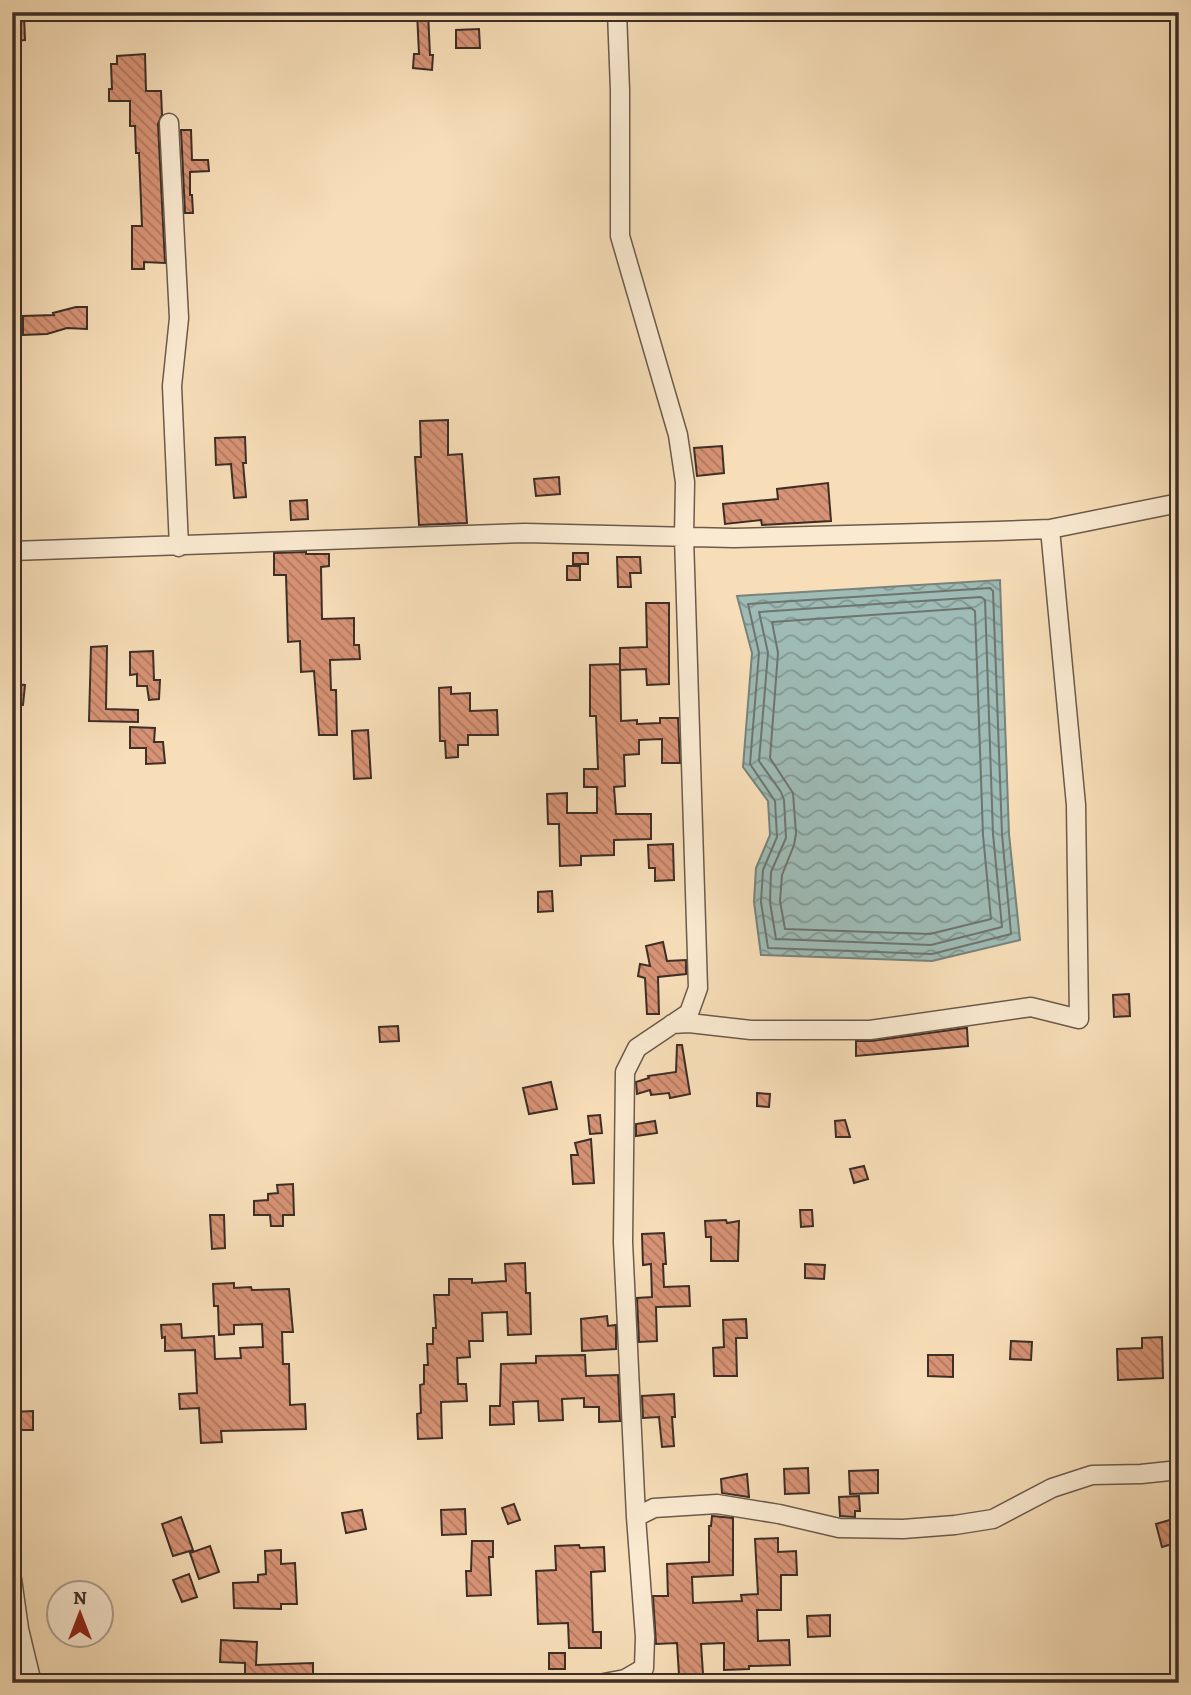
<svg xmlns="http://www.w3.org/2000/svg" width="1191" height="1695" font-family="Alegreya,serif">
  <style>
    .water { fill: url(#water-waves); stroke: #77837c; stroke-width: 2 }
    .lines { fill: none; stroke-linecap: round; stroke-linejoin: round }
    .shore { stroke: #6e746e; stroke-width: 2 }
    .building { fill: url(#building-back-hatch); stroke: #3d2e27; stroke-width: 2 }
    .minor-casing { stroke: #6c5a4b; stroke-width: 21 }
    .minor { stroke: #faead1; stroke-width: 18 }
  </style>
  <defs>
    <pattern id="water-waves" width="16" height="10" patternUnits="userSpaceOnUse" patternTransform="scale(1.75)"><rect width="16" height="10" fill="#9ebbb5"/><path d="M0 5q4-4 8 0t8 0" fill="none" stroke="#829893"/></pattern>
    <pattern id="building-back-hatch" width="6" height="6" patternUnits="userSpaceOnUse" patternTransform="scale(1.75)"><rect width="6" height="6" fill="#d79375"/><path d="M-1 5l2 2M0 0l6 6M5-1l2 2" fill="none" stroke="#b07860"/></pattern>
  </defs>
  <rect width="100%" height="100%" fill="#f7deb8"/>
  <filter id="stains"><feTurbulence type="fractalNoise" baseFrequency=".00286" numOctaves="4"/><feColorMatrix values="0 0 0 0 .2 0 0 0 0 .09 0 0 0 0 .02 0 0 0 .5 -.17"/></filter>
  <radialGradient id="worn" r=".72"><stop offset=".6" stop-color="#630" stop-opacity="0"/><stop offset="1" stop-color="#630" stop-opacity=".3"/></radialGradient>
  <path class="water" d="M1000,580L1009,834L1020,940L932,961L761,955L754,902L756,868L770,835L768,801L743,767L752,653L737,596Z"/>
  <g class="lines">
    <path class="shore" d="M990,588L993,591L1002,834L1011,934L932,954L768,948L761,902L763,870L777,837L775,801L750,764L759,653L748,604Z
      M981,597L985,600L993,834L1002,927L931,945L776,939L770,902L771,872L786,838L784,800L781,792L759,761L768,653L759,612Z
      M971,608L975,611L983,835L991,919L930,934L785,929L780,901L782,875L794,845L796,834L793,793L770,758L778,653L772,622Z"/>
  </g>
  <path class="building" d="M417,12H428L430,55H433L432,70L413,68L414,54H419Z
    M12,14H24L25,40L12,41Z
    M479,29L480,48H456V30Z
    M145,54L146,91H161L162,115L158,124L165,263L144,262V269H132V226H142L139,153H136L135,126H130V101H109V89H112L111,64H117V56Z
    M181,130H191L192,160H208L209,171L190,172V195H192L193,213H185Z
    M76,307H87V329L67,328L47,334L23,335V316L54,315L53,313Z
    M448,420V455L462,454L467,523L419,525L415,457H421L420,421Z
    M245,437L246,463H243L246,497L234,498L231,464L216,465L215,438Z
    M722,446L724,473L697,476L694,448Z
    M559,477L560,494L536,496L534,479Z
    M828,483L831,521L762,525L761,520L725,524L723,504L778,499L777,489Z
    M307,500L308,519L291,520L290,501Z
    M306,552V554H329V566L321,567L322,619L354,618V645H359L360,659L330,660L331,690H336L337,735H319L314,671L301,672L300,641L288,642L286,575H274V553Z
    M573,553H588V564H573Z
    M617,557H640L641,573H630L631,587H618Z
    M567,566H580V580H567Z
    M646,603H669V684L647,685L646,669L620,670V648L647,647Z
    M107,646L106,709L138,710V722L89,721L91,647Z
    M153,651L154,680H160L159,699L149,700L147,686H137V674L130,675V652Z
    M620,664L621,721L637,720V724L660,723V718H678L680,763H662V739L639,740V754L624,755L625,786L614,787L616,814H651V839L614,840V855L581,856V865L560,866L559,824H548L547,794L567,793V813H597V787H584V769H598L596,716H590V665Z
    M12,684L25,685L23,705L12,704Z
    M451,687V694L470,693V711L497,710L498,735H468V745H458V757L446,758L445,741H440L439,688Z
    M130,727L155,728L154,742H163L165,763L146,764V748H130Z
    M368,730L371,778L354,779L352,731Z
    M673,844L674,880L655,881V868H649L648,845Z
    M552,891L553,911L538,912V892Z
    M663,942L667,961L686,960V974L658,977L659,1014H647L645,978L638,976L640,964L650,966L646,946Z
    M1129,994L1130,1016L1114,1017L1113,995Z
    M398,1026L399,1041L380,1042L379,1027Z
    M965,1028H967L968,1046L856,1056V1041H872Z
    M677,1045H682L690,1094L670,1098L669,1093L651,1095L650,1090L637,1094L636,1082L649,1078L648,1076L676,1072Z
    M551,1082L557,1109L529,1114L523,1088Z
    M757,1093L770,1094L769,1107L757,1106Z
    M600,1115L602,1133L590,1134L588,1116Z
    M845,1120L850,1137H836L835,1121Z
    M655,1121L657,1133L636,1136V1124Z
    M591,1139L594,1183L573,1184L571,1155H578L575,1143Z
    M864,1166L868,1179L854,1183L850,1169Z
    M293,1184L294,1215H283V1226H271L270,1215H254V1201L268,1200V1194L278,1193L277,1185Z
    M800,1210H812L813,1226L801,1227Z
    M210,1215H224L225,1248L212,1249Z
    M726,1220L727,1223L739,1221L738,1261H711V1237H706L705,1221Z
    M664,1233L666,1264H663L664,1287L689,1286L690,1306L656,1307L657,1341L639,1342L637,1298L652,1297L651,1264L643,1265L642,1234Z
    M525,1263L526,1293H530L531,1334L508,1335L507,1312L482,1313L483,1341H469L470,1357L457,1358L458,1384H466L467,1401L441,1402L442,1438L418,1439L417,1414L421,1413L420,1385L424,1384V1365H428L427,1344H433V1328H436L434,1295H449V1279H472V1283L506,1281L505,1264Z
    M805,1264L825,1265L824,1279L805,1278Z
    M234,1283V1288L251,1287L252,1290L289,1289L293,1332H282L283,1364H289L290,1405L305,1404L306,1429L221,1431L222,1442L201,1443L199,1408L180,1409L179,1394L197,1393L195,1350L165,1351V1337L162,1338L161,1325L181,1324L182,1338L214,1336L215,1359L241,1358L240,1348L263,1347L262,1324L234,1325V1334L219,1335L218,1306H214L213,1284Z
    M607,1316L608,1326L616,1325V1349L582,1351L581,1319Z
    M746,1319L747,1338H736L737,1376H714L713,1348L724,1347L723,1320Z
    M1162,1337L1163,1378L1118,1380L1117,1349L1142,1348V1338Z
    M1011,1341L1032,1342L1031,1360L1010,1359Z
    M585,1355L586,1376L618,1375L620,1421L599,1422V1407H584V1398L562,1399L563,1420L539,1421L538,1401L513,1402L514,1424L490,1425V1406H500L501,1364L536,1363V1356Z
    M928,1355H953V1377L928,1376Z
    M674,1394L675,1417H672L674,1446L662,1447L659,1417L643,1418L642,1396Z
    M33,1411V1430H13V1412Z
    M808,1468L809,1493L785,1494L784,1469Z
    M878,1470V1493L850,1494L849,1471Z
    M747,1474L749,1497L722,1493L721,1479Z
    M859,1496L860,1511H855V1517L840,1516L839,1497Z
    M514,1504L520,1520L508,1524L502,1508Z
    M465,1509L466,1534L442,1535L441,1510Z
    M362,1510L366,1529L346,1533L342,1513Z
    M712,1516L733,1518V1575L692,1577L693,1603L742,1601L741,1595L758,1594L755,1539L778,1538V1552L796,1551L797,1575H781V1610H757L758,1641L789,1640L790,1665L749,1666V1669L724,1670V1643L701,1644L703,1674L679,1675L677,1643L656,1644L653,1596H668L667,1564L709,1562V1526H711Z
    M181,1517L193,1550L173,1556L162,1524Z
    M1173,1519L1179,1542L1162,1547L1156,1524Z
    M472,1541H493V1557H489L491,1595L467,1596L466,1571H471Z
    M579,1545L580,1548L604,1547L605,1571L591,1572L593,1632H601V1648H569L568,1623L538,1624L536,1571L556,1570L555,1546Z
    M210,1546L219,1572L199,1579L190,1553Z
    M281,1550V1564L295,1563L297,1604H281V1609L234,1608L233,1583L258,1582V1575L266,1574L265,1551Z
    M189,1574L197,1597L182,1602L173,1580Z
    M830,1615V1636L808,1637L807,1616Z
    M221,1640L257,1642L256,1665L313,1663V1681L245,1683V1663L220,1662Z
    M549,1653H565V1669H549Z"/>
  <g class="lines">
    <g class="minor-casing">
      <path id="minor" d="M617,12L620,90V236L678,435L685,482L684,537L698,988L689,1013L637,1048L625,1072L623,1242L636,1517
        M169,123L179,318L172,386L179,547
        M12,551L525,533L734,538L997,531L1050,529L1179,503
        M672,1024L689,1023L751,1030H870L1031,1007L1079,1019L1076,805L1050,529
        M12,1579L19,1629L32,1683
        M604,1683L625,1679L644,1668L645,1637L636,1517L654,1508L717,1504L779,1514L839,1528L903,1529L955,1525L993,1519L1052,1488L1092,1475L1141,1474L1179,1470"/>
    </g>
    <use href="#minor" class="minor"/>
  </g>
  <rect width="1191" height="1695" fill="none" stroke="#f7deb8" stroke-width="42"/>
  <rect x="14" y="14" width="1163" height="1667" fill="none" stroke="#3d2e27" stroke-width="3.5"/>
  <rect x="21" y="21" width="1149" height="1653" fill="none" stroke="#3d2e27" stroke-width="2"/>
  <g transform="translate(80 1614)"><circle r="33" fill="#faead1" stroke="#ae9f8d" stroke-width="2"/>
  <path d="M0-5L12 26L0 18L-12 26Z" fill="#8f2418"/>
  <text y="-10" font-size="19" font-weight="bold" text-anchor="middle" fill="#3d2e27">N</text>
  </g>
  <rect width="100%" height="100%" filter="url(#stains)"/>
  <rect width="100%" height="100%" fill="url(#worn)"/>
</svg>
